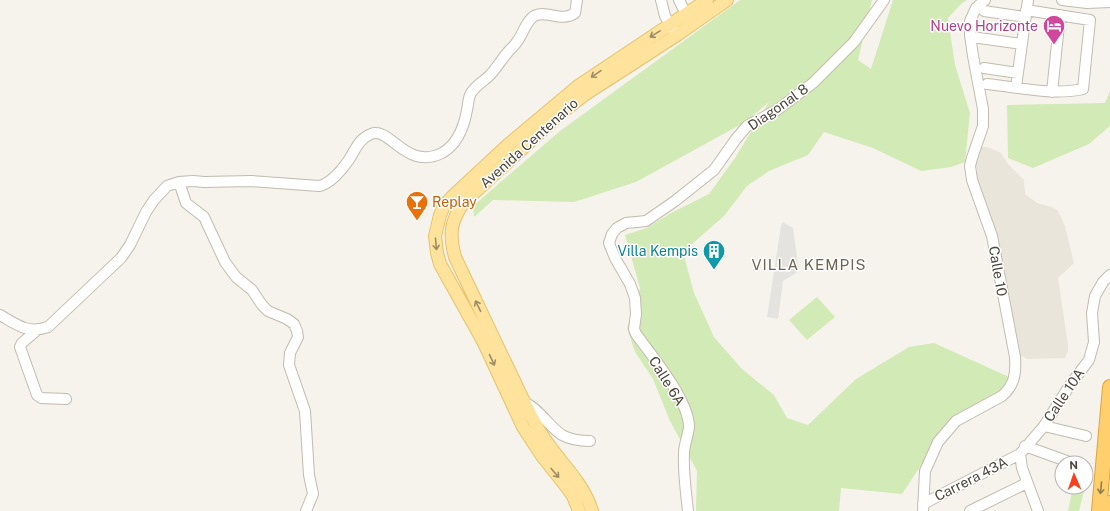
<svg xmlns="http://www.w3.org/2000/svg" width="1110" height="511" font-family="'Public Sans',sans-serif">
  <style>
    .residential { fill: #eae5da }
    .green { fill: #d2eab5 }
    .parking { fill: #e5e3e0 }
    .lines { fill: none; stroke-linecap: round; stroke-linejoin: round }
    .minor-casing { stroke: #c2bbae; stroke-width: 12 }
    .major-casing { stroke: #e6c16a; stroke-width: 14 }
    .highway-casing { stroke: #e0a43c; stroke-width: 16 }
    .minor { stroke: #fff; stroke-width: 10 }
    .major { stroke: #ffe39c; stroke-width: 12 }
    .highway { stroke: #ffcf6e; stroke-width: 14 }
    .oneway { stroke: #9c8c66 }
    .oneway2 { stroke: #937c4e }
    .labels { text-anchor: middle; dominant-baseline: central; stroke-width: 3; stroke-linejoin: round; paint-order: stroke }
    .hotel-label { font-size: 14px; fill: #b23c85; stroke: #fff; text-anchor: end }
    .street-label { font-size: 14px; fill: #4b4439; stroke: #fff }
    .food-label { font-size: 14px; fill: #c56008; stroke: #fff; text-anchor: start }
    .culture-label { font-size: 14px; fill: #0d838f; stroke: #fff; text-anchor: end }
    .neighbourhood-label { font-size: 15px; letter-spacing: 1px; fill: #6e6250; stroke: #fff }
  </style>
  <rect width="100%" height="100%" fill="#f6f3ec"/>
  <path class="residential" d="M978,146L990,148L1001,153L1008,164L1024,180L1025,194L1037,203L1052,207L1058,211L1065,226L1074,263L1058,278L1068,345V351L1065,358L1027,359L1020,355V350L1008,297L977,180L976,164Z"/>
  <path class="green" d="M740,0H872L858,60L871,69L893,0H967L961,4L948,18L955,65L970,113L965,162L951,167L921,171L873,148L824,132L808,155L769,171L747,186L724,216L683,252L694,293L714,337L742,369L774,395L787,418L808,425L856,379L909,347L934,343L1009,377L1001,394L937,441L902,494L841,488L839,511H696L697,471L670,421L653,379L635,352L627,328L640,288L625,235L647,228L671,213L709,194L735,158L769,102L747,121L636,182L574,202L493,200L474,217L473,206L560,131Z
    M1110,91V126L1089,144L1033,168L1008,158L1007,105L1105,103Z
    M817,297L835,317L807,340L789,320Z
    M1073,487H1085L1079,511H1068Z"/>
  <path class="parking" d="M783,222L793,228L799,271L783,281L778,319L767,317L781,226Z"/>
  <g class="lines">
    <g class="minor-casing">
      <path id="minor" d="M661,0L665,16L674,31
        M679,0L686,14L690,19
        M1062,0L1087,3L1110,2
        M984,11L1025,17
        M972,37L1022,44
        M984,68L1018,73
        M987,84C1018,87 1052,96 1083,89L1090,20L1026,10
        M1016,87L1028,0
        M1052,92L1060,15
        M179,182L186,203L204,217L225,262L236,277L252,290L262,305L268,311L287,319L294,324L297,331L298,337L290,353L289,365L305,411L309,475L313,494L306,511
        M0,315C17,325 28,334 48,327L121,258L130,245L146,212L154,200L167,186L179,182L193,181L204,182L251,181L319,186C330,184 342,170 348,161C356,150 357,140 371,134C390,126 406,171 442,153C458,144 464,127 467,110C468,106 468,100 470,95C473,87 483,82 489,76C496,69 501,60 508,52C510,49 514,47 516,43C523,35 525,22 534,16C546,9 561,23 575,13L577,0
        M36,331L22,343L20,347L37,395L41,398L66,399
        M524,402C541,410 548,426 562,435C571,440 581,441 590,441
        M1044,426L1086,436
        M1025,446L1072,463
        M923,504L1020,454
        M688,511C686,492 683,472 684,453C684,444 689,433 689,426C688,399 652,356 636,334L634,329L636,314L635,298L630,284L615,258L609,243L612,234L617,228L626,223L646,221L675,201L714,170L736,139L747,126L777,110L813,83L854,42L884,0
        M923,511L925,471L938,442L956,421L1002,396C1015,385 1016,373 1015,357L992,236L972,180L970,166L972,158L983,126V109L973,56L970,35V21L976,8L985,0
        M970,511L1027,483
        M1038,511L1022,468L1020,454L1044,426L1070,385L1089,360L1094,342L1092,313L1095,296L1103,282L1110,275"/>
    </g>
    <g class="major-casing">
      <path id="major" d="M579,511L573,496L565,485L542,456L523,427L483,341L440,264L437,253L435,236L440,215L444,206L452,197L509,144L578,86L707,0
        M592,511C583,481 558,461 542,435C528,413 518,388 506,364C489,329 472,293 455,257C449,234 450,222 464,202L560,114L584,95L677,35L727,0"/>
    </g>
    <g class="highway-casing">
      <path id="highway" d="M1099,511L1110,387
        M1109,511L1110,503"/>
    </g>
    <use href="#minor" class="minor"/>
    <use href="#major" class="major"/>
    <use href="#highway" class="highway"/>
  </g>
  <defs><path id="oneway-shaft" d="M-6 0H5M1.5-3L5.5 0L1.5 3" fill="none" stroke-width="1.6" stroke-linecap="round" stroke-linejoin="round"/></defs>
  <g class="oneway">
    <use href="#oneway-shaft" transform="translate(655 34) rotate(149)"/>
    <use href="#oneway-shaft" transform="translate(596 74) rotate(146)"/>
    <use href="#oneway-shaft" transform="translate(436 244) rotate(85)"/>
    <use href="#oneway-shaft" transform="translate(478 306) rotate(-116)"/>
    <use href="#oneway-shaft" transform="translate(492 360) rotate(65)"/>
    <use href="#oneway-shaft" transform="translate(555 473) rotate(50)"/>
  </g>
  <use class="oneway2" href="#oneway-shaft" transform="translate(1101 488) rotate(95)"/>
  <defs>
    <g id="hotel-pin" transform="scale(1.15)"><path d="M0 17L-7.5 6A9.5 9.5 0 1 1 7.5 6Z" fill="#d1479c" stroke="#fff"/><path d="M-6-4.5h1.5V1H6V5H4.5V3h-9V5H-6ZM-4 0a1.8 1.8 0 1 1 3.6 0ZM.5 0V-2.5h3Q6-2.5 6 0Z" fill="#fff"/></g>
    <g id="bar-pin" transform="scale(1.15)"><path d="M0 17L-7.5 6A9.5 9.5 0 1 1 7.5 6Z" fill="#e8710a" stroke="#fff"/><path d="M-6-5H6L.8 .8V4.5H3.5V6h-7V4.5H-.8V.8Z" fill="#fff"/></g>
    <g id="building-pin" transform="scale(1.15)"><path d="M0 17L-7.5 6A9.5 9.5 0 1 1 7.5 6Z" fill="#0f9aa8" stroke="#fff"/><path d="M-4-6H4V6H1V3H-1V6H-4ZM-2.5-4.3h1.7v1.8h-1.7ZM.8-4.3h1.7v1.8H.8ZM-2.5-1h1.7V.8h-1.7ZM.8-1h1.7V.8H.8Z" fill="#fff"/></g>
  </defs>
  <g fill-rule="evenodd">
    <use href="#hotel-pin" x="1054" y="26"/>
    <use href="#bar-pin" x="417" y="202"/>
    <use href="#building-pin" x="714" y="251"/>
  </g>
  <g class="labels">
    <g class="hotel-label">
      <text x="1038" y="26">Nuevo Horizonte</text>
    </g>
    <g class="street-label">
      <text transform="translate(778 107) rotate(-35)">Diagonal 8</text>
      <text transform="translate(529 143) rotate(-42)">Avenida Centenario</text>
      <text transform="translate(998 271) rotate(80)">Calle 10</text>
      <text transform="translate(667 381) rotate(58)">Calle 6A</text>
      <text transform="translate(1064 395) rotate(-56)">Calle 10A</text>
      <text transform="translate(971 479) rotate(-27)">Carrera 43A</text>
    </g>
    <g class="food-label">
      <text x="432" y="202">Replay</text>
    </g>
    <g class="culture-label">
      <text x="698" y="251">Villa Kempis</text>
    </g>
    <g class="neighbourhood-label">
      <text x="809" y="264">VILLA KEMPIS</text>
    </g>
  </g>
  <g transform="translate(1074 475) rotate(358)"><circle r="19" fill="#ffffff" stroke="#b7b4b0"/>
  <path d="M0-3L7 15L0 10L-7 15Z" fill="#fc3f1d"/>
  <text y="-6" font-size="11" font-weight="bold" text-anchor="middle" fill="#4b4439">N</text>
  </g>
</svg>
